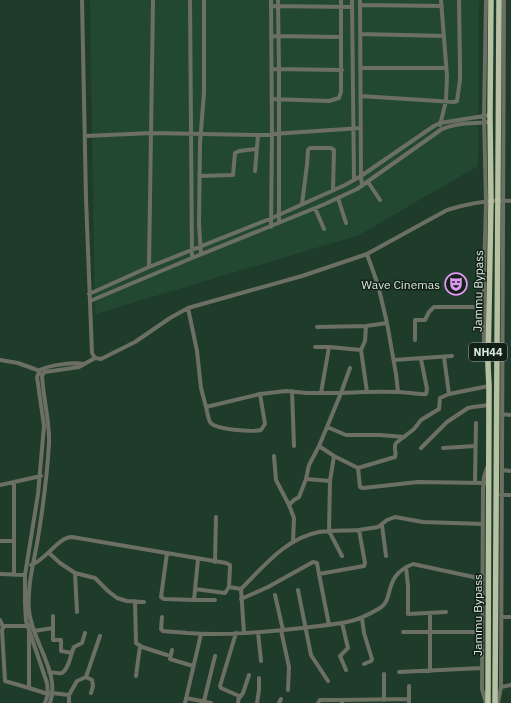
<svg xmlns="http://www.w3.org/2000/svg" width="511" height="703" font-family="'IBM Plex Sans',sans-serif">
  <style>
    .built { fill: #234832 }
    .lines { fill: none; stroke-linecap: round; stroke-linejoin: round }
    .minor { stroke: #6b7063; stroke-width: 4 }
    .highway { stroke: #b5c1a0; stroke-width: 5.5 }
    .labels { text-anchor: middle; dominant-baseline: central; stroke-width: 3; stroke-linejoin: round; paint-order: stroke }
    .shield { fill: #132018; stroke: #9dada2; stroke-width: 1 }
    .shield-label { font-size: 11px; font-weight: bold; fill: #d8e9dd }
    .poi-label { font-size: 12px; fill: #d8e9dd; stroke: #132018; text-anchor: end }
    .street-label { font-size: 12px; fill: #d8e9dd; stroke: #132018 }
  </style>
  <rect width="100%" height="100%" fill="#1f3c2b"/>
  <path class="built" d="M90,0H479L478,166L359,235L95,314Z"/>
  <g class="lines">
    <path class="minor" d="M82,0L86,199L92,353L95,358L101,359L135,342L170,318L188,308L302,276L367,254L447,210C467,204 490,199 511,201
      M190,0L192,258
      M271,0L272,134L271,227
      M278,0L279,69V223
      M352,0L354,180
      M360,0L361,176L362,186
      M486,0L484,116L486,202L484,275V348L487,362
      M360,5L442,6
      M271,6L352,7
      M360,34L444,36
      M271,36L341,37
      M360,68H446
      M272,69L342,70
      M360,96L454,102L457,101L460,80V66L459,0
      M272,99L329,101L339,98L341,92V0
      M440,125L446,101L447,76L441,0
      M85,136L152,133L258,135L361,128
      M255,171L258,135
      M199,176L233,175L235,153L239,151L257,149
      M368,182L380,200
      M338,198L346,223
      M302,204L307,165L308,150L310,148H331L334,150L333,190
      M315,208L324,229
      M201,254L199,224L200,143L204,93V0
      M367,254L378,285L387,323
      M149,267L153,0
      M89,294L149,267L272,218L345,185L361,176L434,126L440,123L490,115
      M90,301L192,258L325,204L357,189L442,129C457,122 474,124 490,122
      M188,308L197,351L201,388L206,407L260,394L286,391L307,393H341L350,368
      M366,326L387,323L396,374L398,392
      M317,327L366,326L365,341L361,350
      M415,340V320H425L429,312L434,307H484
      M315,347H329L321,393
      M329,347L361,350L367,392
      M444,357L449,394L489,386
      M0,360L18,363L40,371
      M394,360L452,356
      M292,391L294,446
      M206,407C207,411 208,418 210,422C215,430 252,432 261,430L265,424L260,394
      M502,414L511,415
      M327,427L341,393C360,392 379,391 398,392C406,392 420,395 426,394L427,389L421,359
      M319,446L327,427L346,435H380L404,437
      M421,448L447,422L468,408L473,407L489,405
      M443,448L475,446
      M274,456L276,480L289,505
      M334,456L358,468L360,487L363,488L418,482L485,483
      M358,468L395,457C397,453 393,448 396,443L414,429L421,420L439,409L440,398L449,394
      M502,470L511,471
      M306,479L309,465L319,446L334,456L330,481
      M475,483L476,423
      M0,485L14,482
      M501,495H511
      M382,525L386,556
      M359,530L378,527L387,520L395,517L423,522L483,524
      M0,541H14V575
      M14,541V482L41,476
      M293,542L294,518L289,505L294,500L299,497L306,479L330,481L329,531L342,556
      M49,553L60,563L75,573L95,578L108,591L117,598L127,601L144,602
      M167,553L161,597L164,599L194,600
      M198,559L194,600H215
      M215,562L216,517
      M31,565C46,560 58,537 72,537L226,563L230,565V567L229,587L241,589
      M406,567L408,586V614L446,612
      M75,573L77,612
      M0,574L25,575
      M195,589L225,593L229,587
      M298,590L311,655L328,681
      M275,595L283,630
      M241,599L268,587L313,562L317,563L319,574
      M135,601L136,643L142,647L167,655
      M53,616V640H61V651L72,653
      M162,617L161,629L163,631C170,632 179,632 187,633C225,636 264,632 302,628C317,626 332,625 347,622C359,620 370,614 380,608C395,599 382,576 413,564L483,579
      M501,617H511
      M362,618L364,633L372,659L371,661L364,664
      M0,620L3,627
      M342,623L348,648L340,656L346,670
      M281,630L289,667L288,690
      M34,631L53,628
      M29,632V688L48,694
      M258,632L261,661
      M403,632H482
      M236,633L220,686L221,688L239,696L238,703
      M244,633L241,589C263,567 286,538 319,532C332,530 346,531 359,530L365,563L364,566L319,574L329,625
      M172,650L170,659L193,666
      M430,671V613
      M49,672C53,672 59,674 62,673C69,669 71,653 74,647L82,643L85,633
      M399,672L482,668
      M384,674V700
      M136,676L140,646
      M86,677L92,680L93,686L91,693
      M409,686V703
      M501,687L511,685
      M29,688L5,681L2,630L4,626H30
      M52,693L69,695L77,681L86,677L100,636
      M69,695V703
      M240,697L243,693L249,675
      M186,698L211,703
      M204,701L215,656
      M45,703L48,694L47,683L26,621L25,603V575L38,494L44,426L37,377L40,370C50,365 73,362 84,364
      M50,703C61,673 31,640 29,610C27,585 34,562 38,538C43,507 47,476 49,444C50,421 43,398 42,375L45,372L79,367L95,358
      M185,703L201,634
      M257,703L259,690V678
      M279,703L281,699
      M318,703L320,700H342
      M342,703V700L409,699
      M486,703L482,689L483,489L484,477L487,468
      M498,703L501,687L504,0"/>
    <path class="highway" d="M488,703L489,386L488,366L491,201L490,115L491,0
      M495,703L499,0"/>
  </g>
  <defs>
    <g id="theatre-ring" transform="scale(1.15)"><circle r="9.5" fill="#132018" stroke="#de98f2" stroke-width="1.5"/><path d="M-5-5.5Q0-4 5-5.5V0Q5 5 0 6Q-5 5-5 0ZM-3.3-2.5H-1v1.5H-3.3ZM1-2.5H3.3v1.5H1ZM-2.8 1Q0 5.5 2.8 1Z" fill="#de98f2"/></g>
  </defs>
  <g fill-rule="evenodd">
    <use href="#theatre-ring" x="456" y="284"/>
  </g>
  <g class="labels">
    <rect class="shield" x="469" y="343" width="38" height="18" rx="3"/>
    <g class="shield-label">
      <text x="488" y="352">NH44</text>
    </g>
    <g class="poi-label">
      <text x="440" y="284">Wave Cinemas</text>
    </g>
    <g class="street-label">
      <text transform="translate(478 291) rotate(-89)">Jammu Bypass</text>
      <text transform="translate(477 615) rotate(-90)">Jammu Bypass</text>
    </g>
  </g>
</svg>
